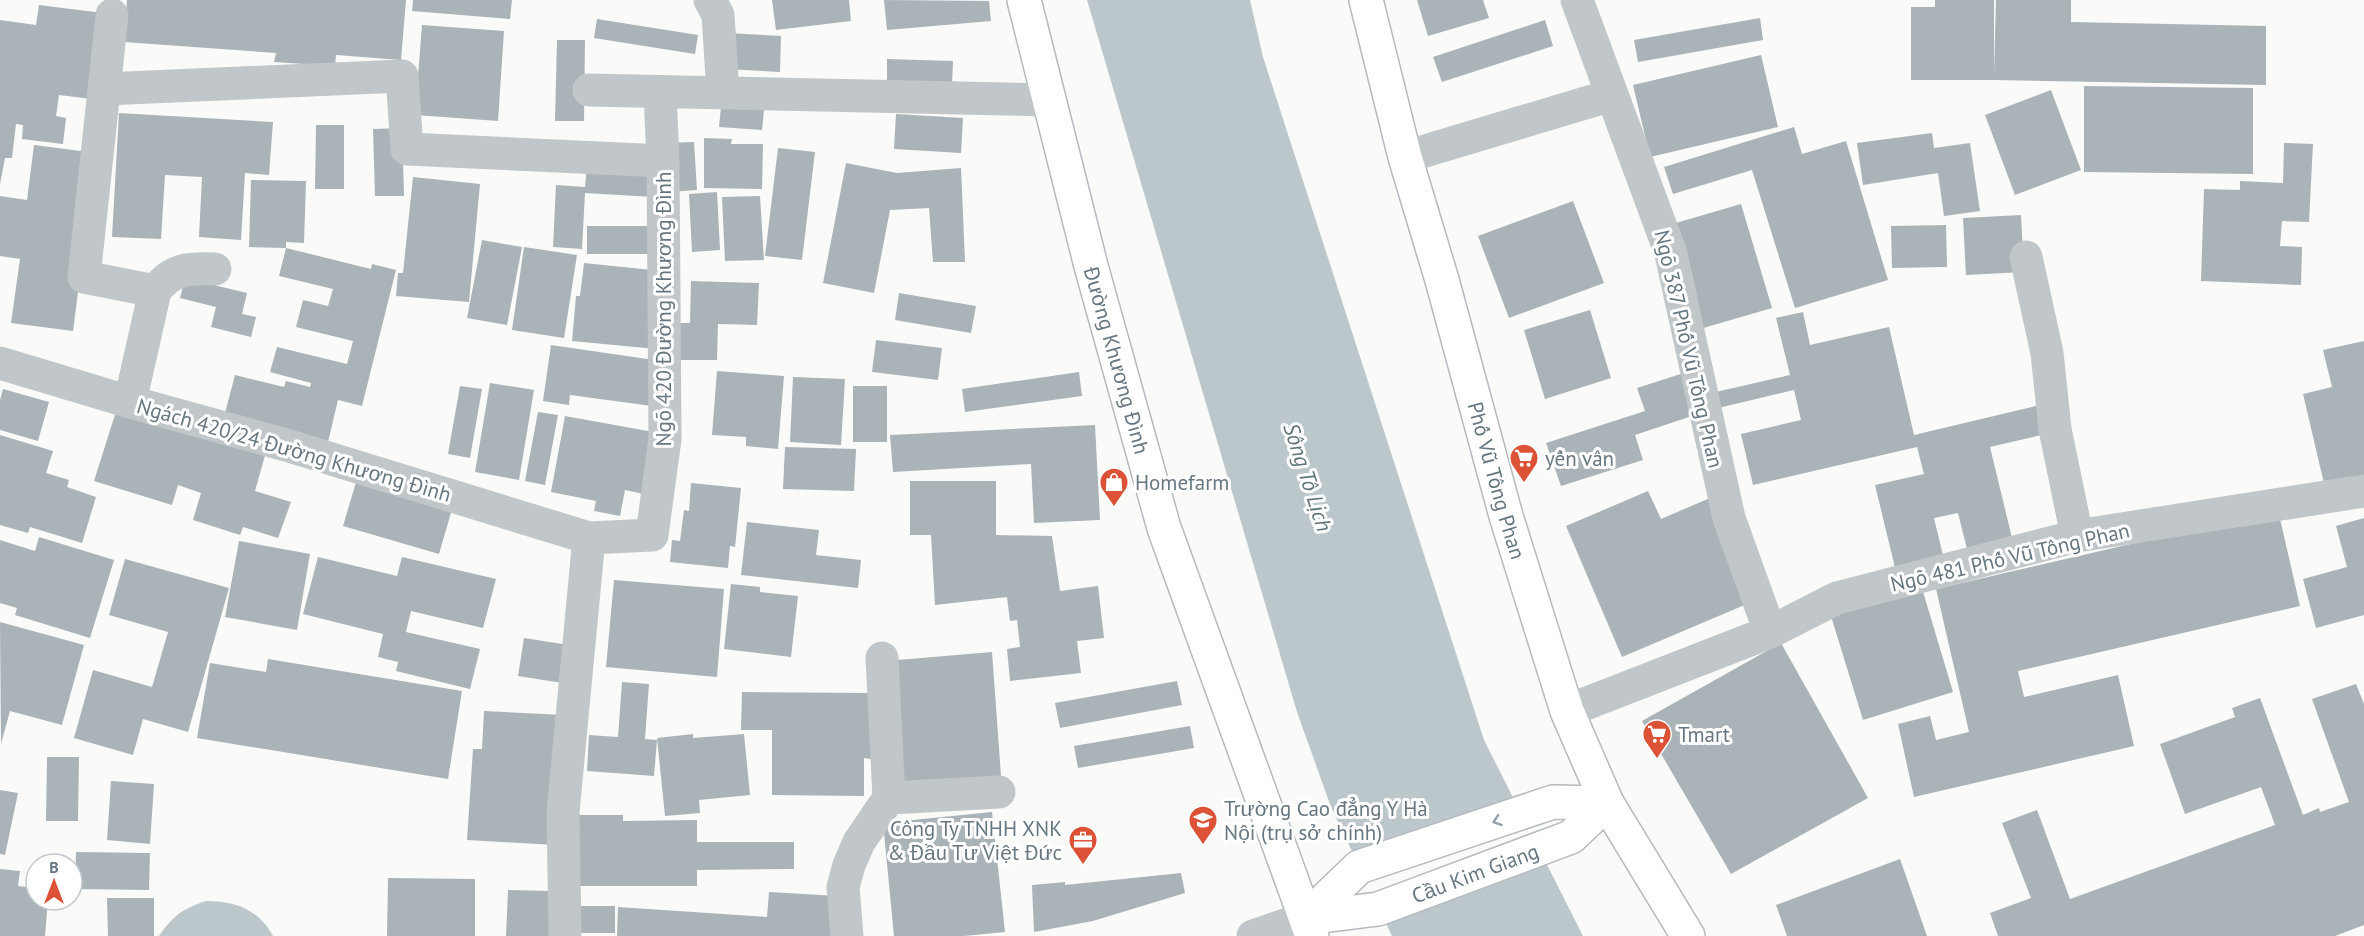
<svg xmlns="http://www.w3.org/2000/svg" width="2364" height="936" font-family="'PT Sans',sans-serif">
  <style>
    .water { fill: #bbc7cb }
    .pier { fill: #fafaf8 }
    .building { fill: #aab3b8 }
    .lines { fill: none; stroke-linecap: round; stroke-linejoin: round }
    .major-casing { stroke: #b5babe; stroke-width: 36 }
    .minor { stroke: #c1c6c9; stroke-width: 33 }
    .major { stroke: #fff; stroke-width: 33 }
    .oneway { stroke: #94a0a7 }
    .labels { text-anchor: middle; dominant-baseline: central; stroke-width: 6; stroke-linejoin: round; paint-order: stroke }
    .street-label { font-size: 21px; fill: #667781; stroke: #fff }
    .poi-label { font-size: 21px; fill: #667781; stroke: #fff; text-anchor: start }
    .water-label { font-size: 22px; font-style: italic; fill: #61767b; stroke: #fff }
  </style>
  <rect width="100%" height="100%" fill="#fafaf8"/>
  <path class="water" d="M1087,0H1250L1263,57L1484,740L1583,936H1392L1331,807L1297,712Z
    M206,901C235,901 258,909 273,936H159C173,916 182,909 206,901Z"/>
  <path class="pier" d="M1523,812L1541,848L1378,909L1359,867Z"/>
  <path class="building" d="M127,0H406L401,60L336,55L335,66L274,62L276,53L124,42Z
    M413,0H512L510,19L412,11Z
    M772,0H849L851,21L776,30Z
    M884,0L989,1L991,21L887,30Z
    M1417,0H1483L1489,18L1428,36Z
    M1935,0H1994V73L1996,0H2071V22L2266,26V85L1994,80H1911V7H1935Z
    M39,5L111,14L100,100L59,95L56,116L66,118L63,144L22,139L23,125L16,124L12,158H5L0,184V20L36,25Z
    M1760,18L1763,40L1638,62L1634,40Z
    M597,19L698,35L695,54L594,38Z
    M1545,20L1553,46L1442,82L1433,57Z
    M422,25L504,31L498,121L415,115Z
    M728,33L781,36L780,72L726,69Z
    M557,40H585L584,121H555Z
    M1761,55L1778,127L1650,157L1633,85Z
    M887,59L953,61L952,85L887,82Z
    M2084,86L2253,88V174L2084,172Z
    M2051,90L2081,170L2015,195L1985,115Z
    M722,97L765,100L762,130L719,127Z
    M119,113L273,122L269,175L245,173L241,240L199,237L202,177L165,175L161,239L112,237Z
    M896,114L963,118L961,153L894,149Z
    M316,125H344V189H315Z
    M1794,127L1802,154L1846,141L1888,280L1795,308L1752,170L1673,194L1664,167Z
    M402,128L404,196H375L373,129Z
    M1932,133L1934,148L1970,143L1980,211L1944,216L1938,173L1863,185L1857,143Z
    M704,138L732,139L731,144H763L762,189L704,188Z
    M694,142L697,190L668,192L665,143Z
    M2284,143L2313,144L2309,222L2282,221L2280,246L2302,247L2301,285L2201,281L2204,189L2240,190V181L2283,183Z
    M34,145L96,153L73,331L11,323L20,259L0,256V196L27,200Z
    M778,148L815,152L802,260L765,256Z
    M846,163L897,173L961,168L965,262H933L929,208L890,210L874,293L823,283Z
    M587,165L656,169L654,197L585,193L582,249L553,247L556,185L585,187Z
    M413,177L480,184L469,302L396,296L398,273H403Z
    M251,180L306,181L304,243L286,242V248L249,247Z
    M717,192L720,250L692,252L689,194Z
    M760,196L764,260L725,261L722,197Z
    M1573,201L1604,283L1509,318L1478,236Z
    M1741,204L1772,308L1700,329L1669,225Z
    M2021,215L2024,272L1966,275L1963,218Z
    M1946,225L1947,267L1892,268L1891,226Z
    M587,226H659V254H587Z
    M482,240L522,247L507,325L467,318Z
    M524,247L577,255L564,338L512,330Z
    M286,248L371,269L372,264L396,270L362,406L338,400L327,446L225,413L235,375L284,387L286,381L310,387L311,383L270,372L277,347L347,364L353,341L296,327L303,300L328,306L333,289L279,276Z
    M584,263L662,271L656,349L572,341L576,296H580Z
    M185,278L247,293L242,314L256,317L251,337L211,327L216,307L180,298Z
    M691,281L759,283L757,325L718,324L717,360H675L676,323H690Z
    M899,293L976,306L971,333L895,320Z
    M1590,310L1611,378L1545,399L1524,330Z
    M1803,312L1810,345L1889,327L1914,435L2044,404L2050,433L1990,447L2013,542L1968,553L1958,513L1934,518L1946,568L1898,580L1875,485L1924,474L1917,447L1753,485L1741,434L1801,420L1794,390L1710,410L1707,394L1790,375L1776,318Z
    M876,340L942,348L938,380L872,372Z
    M2364,341V483L2326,492L2303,394L2332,387L2323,350Z
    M551,345L654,360L652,406L570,395L569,405L543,401Z
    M717,371L784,376L778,449L746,446V437L712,435Z
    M1690,371L1704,412L1635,435L1643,460L1561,486L1546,443L1645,411L1637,388Z
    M1079,372L1082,396L965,412L962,389Z
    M793,377L845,379L841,445L790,442Z
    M490,383L534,390L519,480L475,472Z
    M460,386L482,389L470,458L448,454Z
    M853,386H887V442H853Z
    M3,389L49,402L38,441L0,430V400Z
    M118,405L266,452L255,491L291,502L278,538L243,527L240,535L193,520L201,493L178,485L172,505L94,481Z
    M538,412L558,415L545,485L525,481Z
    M565,416L659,433L648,495L625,490L620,516L594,511L596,501L551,492Z
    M1095,425L1100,520L1034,523L1031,464L893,472L890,435Z
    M0,435L53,451L46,473L69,480L67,487L96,497L82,543L30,527L28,533L0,525Z
    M785,447L856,449L854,491L783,489Z
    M359,472L455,499L439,554L343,526Z
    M910,481H996V535L1052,536L1060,591L1098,586L1104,638L1077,641L1081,673L1010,681L1007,649L1020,647L1017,620L1010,621L1007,597L935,605L931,535H910Z
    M691,483L741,488L735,547L730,546L728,568L670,562L672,540L680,541L684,510L689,511Z
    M1648,491L1661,519L1710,498L1754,601L1622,657L1566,526Z
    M2278,510L2300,606L2018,671L2024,697L2118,675L2134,746L1914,797L1898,724L1930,716L1936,740L1969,732L1936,589Z
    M2364,518V615L2316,628L2303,579L2347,567L2336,526Z
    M747,522L819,530L816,555L861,560L858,588L741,575Z
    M39,537L114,560L90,638L15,615L17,608L0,603V540L35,551Z
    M239,541L310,554L297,630L225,617Z
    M318,557L397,576L402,557L496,579L483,628L411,611L406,632L480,649L470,689L396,671L398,662L378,657L383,634L303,614Z
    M125,559L229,588L188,732L143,719L133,755L74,738L93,670L152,687L168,632L109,615Z
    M614,580L724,589L717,677L606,667Z
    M731,584L760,587V592L798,596L791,657L724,649Z
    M1921,585L1953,692L1863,720L1830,613Z
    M0,622L84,645L62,725L10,711L1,744Z
    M524,638L575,646L569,684L518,676Z
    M1781,643L1868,798L1731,874L1642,721Z
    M992,652L1001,776L895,784L886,661Z
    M268,659L462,691L448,779L197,738L210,663L266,672Z
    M1177,681L1182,705L1060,728L1055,703Z
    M622,682L649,684L645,739L657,740L654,776L587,771L589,735L618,737Z
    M2356,684L2364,704V925L2335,936H1998L1990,913L2031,898L2002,823L2037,810L2070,899L2275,825L2261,787L2185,814L2160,744L2235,717L2232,708L2260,698L2303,815L2319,808L2320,812L2349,802L2312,699Z
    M742,692L872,693L871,759L864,758V796L772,795V730H741Z
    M484,711L563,715L555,845L467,840L473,749H482Z
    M1190,726L1194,748L1078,768L1074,746Z
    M693,734V738L744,734L750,795L699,800L700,813L665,816L657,738Z
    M47,757H79L78,821H46Z
    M111,781L154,784L150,844L107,840Z
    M0,790L18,793L5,855L0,854Z
    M992,812L1005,932L964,936H894L883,823Z
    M572,815H623V821L697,820V842H794V869L697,870V886H572Z
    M76,852L150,853L149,890L75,889Z
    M1900,859L1927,936H1787L1776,905Z
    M0,869L20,871L18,886L36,888V900H48L45,936H0Z
    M1181,873L1185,893L1093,921L1034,932L1032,885L1065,882V885Z
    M388,878L475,879V936H387Z
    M508,890L553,891L552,936H506Z
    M769,892L838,896L835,936H617L618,907L767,917Z
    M107,898H154V936H108Z
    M569,906H615V933H569Z"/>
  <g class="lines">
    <g class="major-casing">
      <g id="major">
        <path id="s1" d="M1024,0L1091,266L1164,528L1312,936"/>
        <path id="s2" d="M1366,0L1405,157L1442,280L1506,516L1567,711L1607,803L1688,936"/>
        <path d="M1306,918L1359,867L1553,802L1607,803"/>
        <path id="s3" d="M1306,918L1378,909L1571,837L1607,803"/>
      </g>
    </g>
    <path class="minor" d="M710,0L718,15L723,93
      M1577,0L1671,254L1729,518L1770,632
      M112,15L84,277L155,291L130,402
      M104,89L402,76L407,149L663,161
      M589,90L1049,100
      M1405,157L1612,95
      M2026,257L2047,353L2055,429L2077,536
      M155,291C173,268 188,268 215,269
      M0,363L130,402L286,445L589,538L652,535L665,439L663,161L660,92
      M1567,711L1770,632L1837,598L2077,536L2364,491
      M889,798L999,792
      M565,936L563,812L589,538
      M847,936L843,887L849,865L859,842L889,798L882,658
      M1253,936L1306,918"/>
    <use href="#major" class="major"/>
  </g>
  <defs><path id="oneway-chevron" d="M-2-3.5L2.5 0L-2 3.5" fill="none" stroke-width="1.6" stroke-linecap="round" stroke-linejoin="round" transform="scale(1.5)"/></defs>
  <use class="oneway" href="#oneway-chevron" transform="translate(1497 821) rotate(161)"/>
  <defs>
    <g id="supermarket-pin" transform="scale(1.5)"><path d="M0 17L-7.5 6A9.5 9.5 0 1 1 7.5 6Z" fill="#dc5236" stroke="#fff"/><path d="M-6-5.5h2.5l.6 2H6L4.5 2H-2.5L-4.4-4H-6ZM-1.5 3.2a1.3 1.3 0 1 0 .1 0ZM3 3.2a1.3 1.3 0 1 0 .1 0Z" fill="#fff"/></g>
    <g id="shop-pin" transform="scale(1.5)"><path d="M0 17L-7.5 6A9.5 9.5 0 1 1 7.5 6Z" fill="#dc5236" stroke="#fff"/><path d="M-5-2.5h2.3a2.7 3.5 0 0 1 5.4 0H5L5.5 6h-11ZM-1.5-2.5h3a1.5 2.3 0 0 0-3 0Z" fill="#fff"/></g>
    <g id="school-pin" transform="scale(1.5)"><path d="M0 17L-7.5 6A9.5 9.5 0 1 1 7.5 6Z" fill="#dc5236" stroke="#fff"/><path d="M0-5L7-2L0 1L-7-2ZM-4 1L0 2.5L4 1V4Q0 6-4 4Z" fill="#fff"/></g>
    <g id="office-pin" transform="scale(1.5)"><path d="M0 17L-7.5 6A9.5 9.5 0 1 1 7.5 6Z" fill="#dc5236" stroke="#fff"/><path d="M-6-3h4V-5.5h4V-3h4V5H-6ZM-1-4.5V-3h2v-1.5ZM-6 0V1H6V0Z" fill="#fff"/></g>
  </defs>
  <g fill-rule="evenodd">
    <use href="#supermarket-pin" x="1524" y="458"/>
    <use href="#shop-pin" x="1114" y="482"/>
    <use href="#supermarket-pin" x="1657" y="734"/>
    <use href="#school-pin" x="1203" y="820"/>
    <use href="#office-pin" x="1083" y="840"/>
  </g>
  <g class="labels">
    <g class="street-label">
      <text transform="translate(663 309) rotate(-90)">Ngõ 420 Đường Khương Đình</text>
      <text transform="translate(1689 349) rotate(77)">Ngõ 387 Phố Vũ Tông Phan</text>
      <text stroke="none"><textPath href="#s1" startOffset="372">Đường Khương Đình</textPath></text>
      <text transform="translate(294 450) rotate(16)">Ngách 420/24 Đường Khương Đình</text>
      <text stroke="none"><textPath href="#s2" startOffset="498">Phố Vũ Tông Phan</textPath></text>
      <text transform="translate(2010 557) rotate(-13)">Ngõ 481 Phố Vũ Tông Phan</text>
      <text stroke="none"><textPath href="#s3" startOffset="176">Cầu Kim Giang</textPath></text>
    </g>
    <g class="poi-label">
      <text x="1545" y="458">yến vân</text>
      <text x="1135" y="482">Homefarm</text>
      <text x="1678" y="734">Tmart</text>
      <text x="1224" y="808">Trường Cao đẳng Y Hà<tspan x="1224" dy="24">Nội (trụ sở chính)</tspan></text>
      <text x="1062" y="828" text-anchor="end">Công Ty TNHH XNK<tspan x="1062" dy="24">&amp; Đầu Tư Việt Đức</tspan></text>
    </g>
    <g class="water-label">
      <text transform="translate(1308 477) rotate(72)">Sông Tô Lịch</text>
    </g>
  </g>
  <g transform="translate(54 882)"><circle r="28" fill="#ffffff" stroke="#c2c9cd" stroke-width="1.5"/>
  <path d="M0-4.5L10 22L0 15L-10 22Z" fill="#dc5236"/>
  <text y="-9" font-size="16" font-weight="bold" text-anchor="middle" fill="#667781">B</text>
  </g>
</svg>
